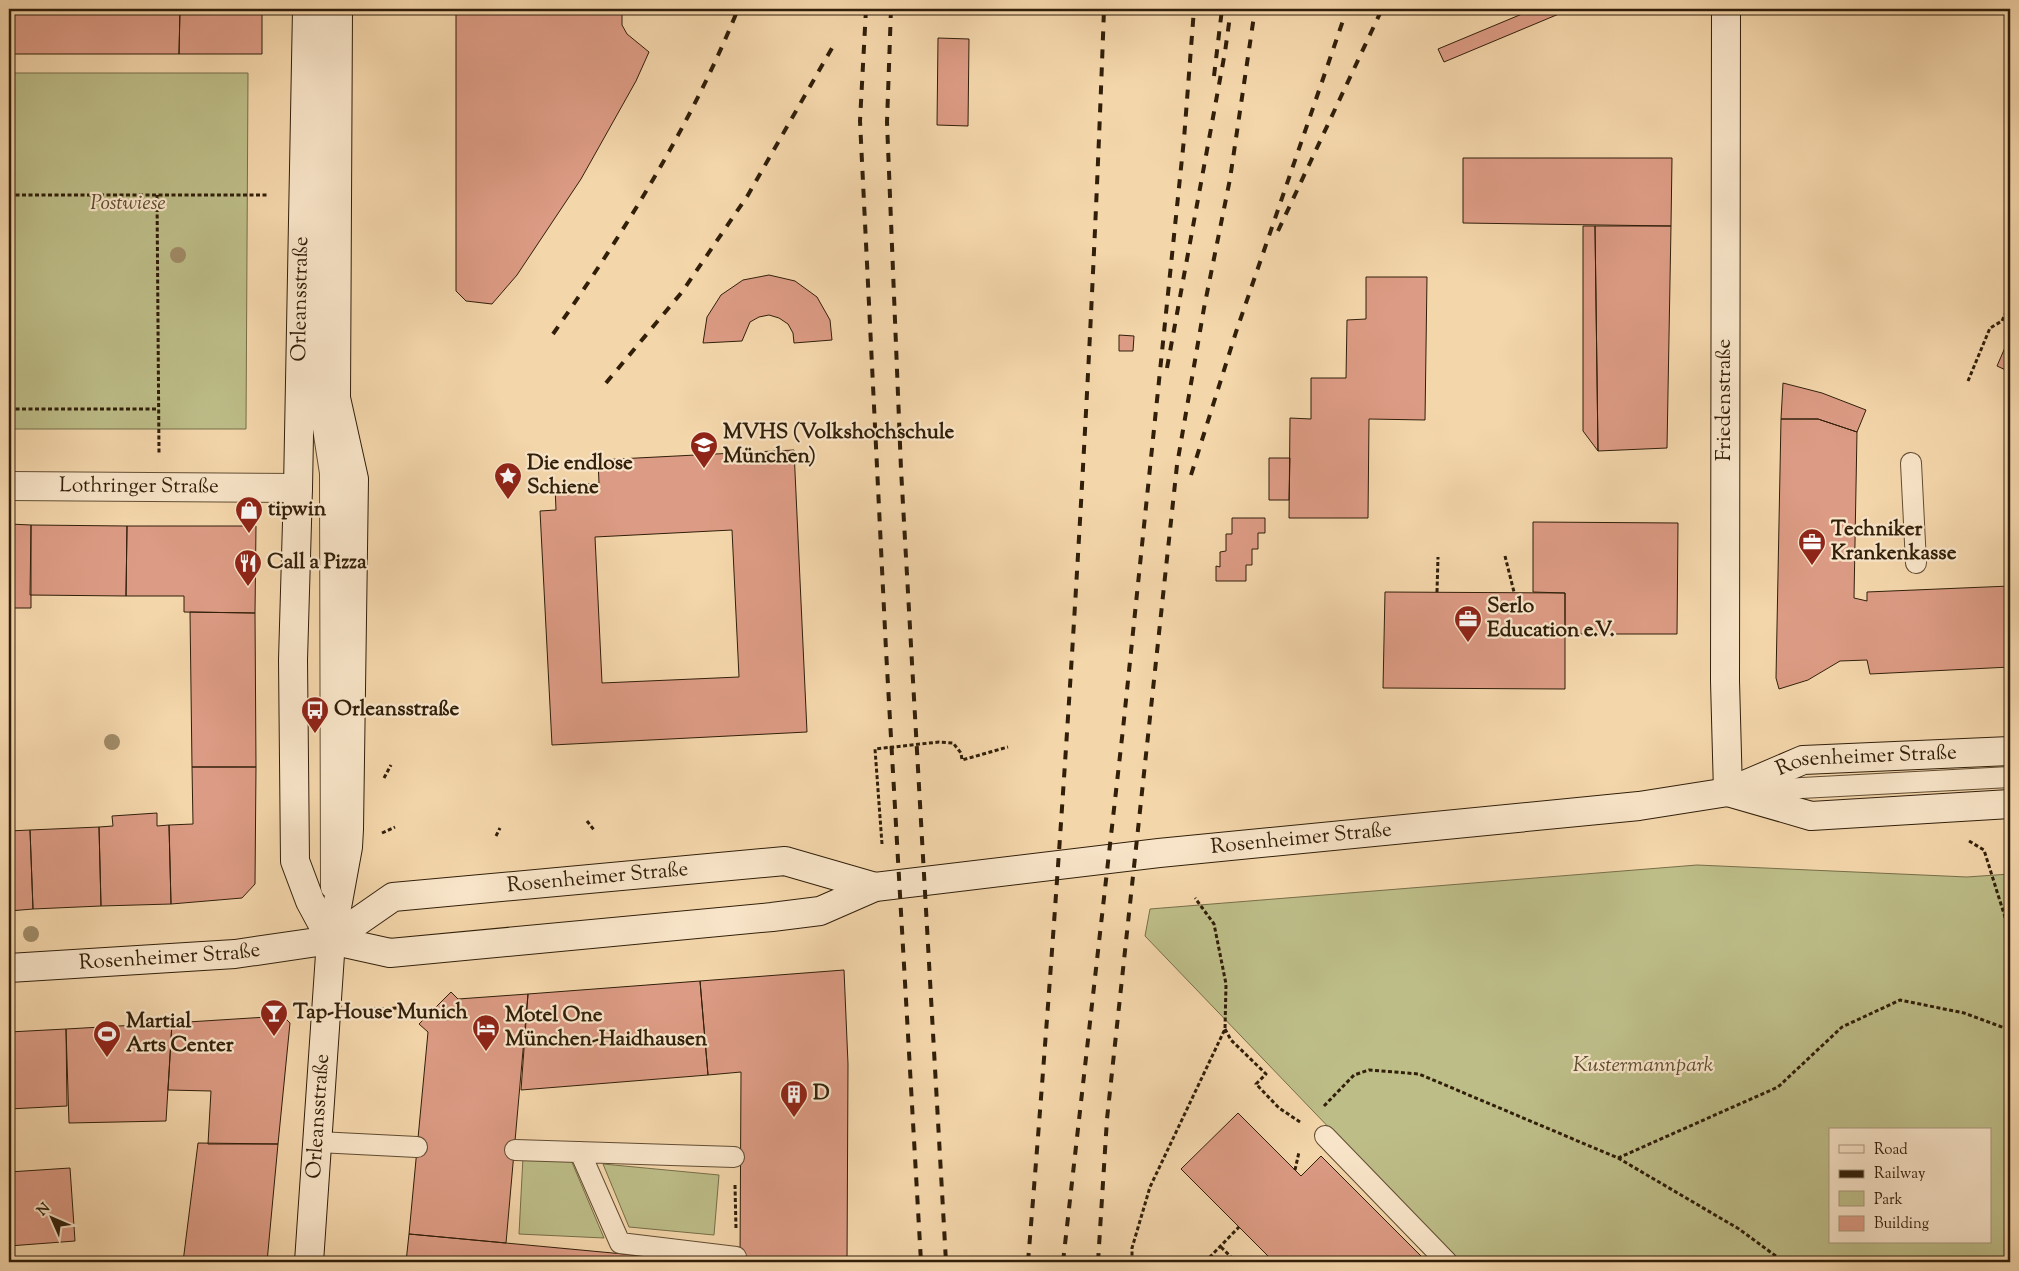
<svg xmlns="http://www.w3.org/2000/svg" width="2019" height="1271" font-family="'Sorts Mill Goudy',serif">
  <style>
    .green { fill: #bdbd88; stroke: #776e49; fill-rule: evenodd }
    .building { fill: #dc9b84; stroke: #311f0a; fill-rule: evenodd }
    .lines { fill: none; stroke-linecap: round; stroke-linejoin: round }
    .lane-casing { stroke: #624d32; stroke-width: 22 }
    .street-casing { stroke: #624d32; stroke-width: 30 }
    .secondary-casing { stroke: #311f0a; stroke-width: 30 }
    .path { stroke: #311f0a; stroke-width: 3; stroke-dasharray: 4 2.5; stroke-linecap: butt }
    .lane { stroke: #f8e4c8; stroke-width: 20 }
    .street { stroke: #f8e4c8; stroke-width: 28 }
    .secondary { stroke: #f8e4c8; stroke-width: 28 }
    .rail { stroke: #311f0a; stroke-width: 4; stroke-dasharray: 9 9; stroke-linecap: butt }
    .tree { fill: #a08b67 }
    .labels { text-anchor: middle; dominant-baseline: central; stroke-width: 4.5; stroke-linejoin: round; paint-order: stroke }
    .park-label { font-size: 21px; font-style: italic; fill: #5b4e30; stroke: #f8e4c8 }
    .street-label { font-size: 21px; fill: #311f0a; stroke: #f8e4c8 }
    .poi-label { font-size: 21px; font-weight: bold; fill: #311f0a; stroke: #f8e4c8; text-anchor: start }
  </style>
  <rect width="100%" height="100%" fill="#f4d6ab"/>
  <filter id="stains"><feTurbulence type="fractalNoise" baseFrequency=".004" numOctaves="4"/><feColorMatrix values="0 0 0 0 .2 0 0 0 0 .09 0 0 0 0 .02 0 0 0 .5 -.17"/></filter>
  <radialGradient id="worn" r=".72"><stop offset=".6" stop-color="#630" stop-opacity="0"/><stop offset="1" stop-color="#630" stop-opacity=".3"/></radialGradient>
  <path class="green" d="M9,73H248L246,429H9Z
    M1697,865L1967,877L2010,874V1262H1458L1145,936L1150,909ZM1830,1130H1990V1242H1830Z
    M523,1157L571,1160L604,1238L519,1234Z
    M603,1164L719,1175L714,1235L629,1227Z"/>
  <path class="building" d="M9,9H180L179,54H9Z
    M180,9H262V54H179Z
    M456,9H622V25L627,34L649,52L636,81L581,179L517,275L492,304L466,301L456,291Z
    M1534,9H1565L1566,11L1444,62L1438,49Z
    M938,38L969,39L968,126L937,125Z
    M1463,158H1672L1671,226L1463,223Z
    M1583,226H1595L1598,451L1583,431Z
    M1595,226H1671L1667,448L1598,451Z
    M769,275L795,281L817,297L830,320L832,340L794,343L793,333L788,324L779,318L769,315L759,317L750,322L742,341L703,343L707,317L721,295L743,280Z
    M1366,277H1427L1425,420L1369,419L1368,518H1289L1290,418L1311,419V378H1346L1347,320L1366,319Z
    M1119,335L1134,336L1133,351H1119Z
    M2010,336V372L1997,366Z
    M1783,383L1822,393L1866,410L1857,432L1818,419H1781Z
    M1781,419H1818L1857,432L1854,598L1867,601V592L2010,586V667L1870,674L1867,660L1840,661L1808,680L1779,689L1776,678Z
    M794,450L807,732L552,745L540,511L556,510L555,486L599,483L598,460ZM732,530L739,677L602,683L595,537Z
    M1269,458H1290L1289,500H1269Z
    M1232,518H1265V533H1258V549H1252V565H1246V581H1216V566L1220,567V552L1226,551V534H1232Z
    M1533,522L1678,523L1677,634H1565V593L1533,592Z
    M9,524L31,525V608H9Z
    M31,525L127,526L126,596L30,595Z
    M127,526H256L255,613L184,612V596H126Z
    M1385,592L1565,593V689L1383,688Z
    M190,612L255,613L256,767H192Z
    M192,767H256L255,884L242,898L171,904L169,825L193,824Z
    M157,813V826L169,825L171,904L101,906L99,827L113,826L112,816Z
    M99,827L101,906L33,909L30,830Z
    M30,830L33,909L9,911V831Z
    M844,970L848,1064L847,1262H740L741,1072L708,1075L700,981Z
    M700,981L708,1075L521,1090L528,994Z
    M451,992L458,999L528,994L506,1243L409,1234L428,1032L419,1024Z
    M283,1016L290,1023L278,1144H208L211,1091L168,1090L172,1023Z
    M172,1023L166,1121L69,1123L66,1029Z
    M66,1029L67,1106L9,1109V1032Z
    M1238,1113L1301,1176L1321,1156L1427,1262H1274L1181,1169Z
    M198,1143L278,1144L267,1262H183Z
    M70,1168L75,1241L9,1246V1172Z
    M409,1234L602,1252L709,1262H406Z"/>
  <g class="lines">
    <g class="lane-casing">
      <path id="lane" d="M321,9L319,403L330,473L331,888
        M1911,463L1916,563
        M1743,791L2010,777
        M1325,1136L1447,1262
        M318,1142L417,1147
        M515,1150L734,1157
        M580,1152L620,1243L736,1257"/>
    </g>
    <g class="street-casing">
      <g id="street">
        <path id="s1" d="M9,486L298,488"/>
      </g>
    </g>
    <g class="secondary-casing">
      <g id="secondary">
        <path d="M307,9L298,488L293,660L295,861L310,901L331,940"/>
        <path d="M1726,9L1725,681L1728,792"/>
        <path d="M1728,792L1811,816L2010,804"/>
        <path id="s2" d="M331,940L393,897L785,861L875,887"/>
        <path id="s3" d="M9,968L235,954L331,940L390,953L772,917L820,911L875,887L1159,853L1639,806L1728,792L1803,760L2010,751"/>
        <path id="s4" d="M309,1262L331,940L348,847L349,829L354,479L336,398L338,9"/>
      </g>
    </g>
    <path class="path" d="M9,195H269
      M157,195L159,454
      M1968,381L1990,328L2002,321L2010,303
      M9,409H157
      M1505,556L1514,592
      M1437,592L1438,557
      M384,778L391,765
      M587,821L594,830
      M382,833L395,827
      M496,836L500,828
      M1969,841L1984,850L2010,933
      M882,844L875,749L939,742L953,743L961,753L962,760L1008,747
      M360,1010L397,1008
      M1225,1029L1231,1040L1266,1074L1256,1084L1279,1108L1300,1122
      M1324,1106L1354,1075L1369,1070L1419,1074L1618,1158L1778,1087L1842,1027L1900,1000L1964,1013L2010,1030
      M1618,1158L1739,1229L1784,1262
      M1295,1170L1299,1152
      M735,1185L736,1229
      M1221,1247L1236,1262
      M1132,1262V1248L1150,1187L1225,1029L1226,984L1214,924L1195,898
      M1205,1262L1239,1227"/>
    <use href="#lane" class="lane"/>
    <use href="#street" class="street"/>
    <use href="#secondary" class="secondary"/>
    <path class="rail" d="M866,9L860,121L886,650L921,1262
      M891,9L887,122L901,469L946,1262
      M1214,76L1222,9
      M1278,231L1382,9
      M553,334C625,231 691,125 738,9
      M1167,368L1225,52L1231,9
      M606,383L682,292L748,195L832,48
      M1191,475L1236,332L1347,9
      M1028,1262C1062,845 1089,427 1104,9
      M1063,1262L1123,729L1184,139L1194,9
      M1098,1262L1107,1119L1177,465L1204,308L1230,179L1255,9"/>
  </g>
  <g class="tree">
    <circle cx="178" cy="255" r="8"/>
    <circle cx="112" cy="742" r="8"/>
    <circle cx="31" cy="934" r="8"/>
  </g>
  <defs>
    <g id="school-pin" transform="scale(1.4375)"><path d="M0 17L-7.5 6A9.5 9.5 0 1 1 7.5 6Z" fill="#8f2418" stroke="#f8e4c8"/><path d="M0-5L7-2L0 1L-7-2ZM-4 1L0 2.5L4 1V4Q0 6-4 4Z" fill="#fff"/></g>
    <g id="sight-pin" transform="scale(1.4375)"><path d="M0 17L-7.5 6A9.5 9.5 0 1 1 7.5 6Z" fill="#8f2418" stroke="#f8e4c8"/><path d="M0-6L1.8-2.2L6-1.7L2.9 1.2L3.7 5.4L0 3.3L-3.7 5.4L-2.9 1.2L-6-1.7L-1.8-2.2Z" fill="#fff"/></g>
    <g id="shop-pin" transform="scale(1.4375)"><path d="M0 17L-7.5 6A9.5 9.5 0 1 1 7.5 6Z" fill="#8f2418" stroke="#f8e4c8"/><path d="M-5-2.5h2.3a2.7 3.5 0 0 1 5.4 0H5L5.5 6h-11ZM-1.5-2.5h3a1.5 2.3 0 0 0-3 0Z" fill="#fff"/></g>
    <g id="office-pin" transform="scale(1.4375)"><path d="M0 17L-7.5 6A9.5 9.5 0 1 1 7.5 6Z" fill="#8f2418" stroke="#f8e4c8"/><path d="M-6-3h4V-5.5h4V-3h4V5H-6ZM-1-4.5V-3h2v-1.5ZM-6 0V1H6V0Z" fill="#fff"/></g>
    <g id="restaurant-pin" transform="scale(1.4375)"><path d="M0 17L-7.5 6A9.5 9.5 0 1 1 7.5 6Z" fill="#8f2418" stroke="#f8e4c8"/><path d="M-5-6h1v4h1v-4h1v4h1v-4h1v5L-1.5 .5V6h-2V.5L-5-1ZM5-6V6H3V1.5H1.5Q1.5-4 5-6Z" fill="#fff"/></g>
    <g id="bus-pin" transform="scale(1.4375)"><path d="M0 17L-7.5 6A9.5 9.5 0 1 1 7.5 6Z" fill="#8f2418" stroke="#f8e4c8"/><path d="M-5-6H5V4H4V6H2V4H-2V6H-4V4H-5ZM-3.5-4V0h7V-4ZM-3.5 1.2v1.5H-2V1.2ZM2 1.2v1.5H3.5V1.2Z" fill="#fff"/></g>
    <g id="bar-pin" transform="scale(1.4375)"><path d="M0 17L-7.5 6A9.5 9.5 0 1 1 7.5 6Z" fill="#8f2418" stroke="#f8e4c8"/><path d="M-6-5H6L.8 .8V4.5H3.5V6h-7V4.5H-.8V.8Z" fill="#fff"/></g>
    <g id="hotel-pin" transform="scale(1.4375)"><path d="M0 17L-7.5 6A9.5 9.5 0 1 1 7.5 6Z" fill="#8f2418" stroke="#f8e4c8"/><path d="M-6-4.5h1.5V1H6V5H4.5V3h-9V5H-6ZM-4 0a1.8 1.8 0 1 1 3.6 0ZM.5 0V-2.5h3Q6-2.5 6 0Z" fill="#fff"/></g>
    <g id="stadium-pin" transform="scale(1.4375)"><path d="M0 17L-7.5 6A9.5 9.5 0 1 1 7.5 6Z" fill="#8f2418" stroke="#f8e4c8"/><path d="M0-5a6.5 5 0 1 0 0 10a6.5 5 0 1 0 0-10ZM-3.5-1.8h7v3.6h-7Z" fill="#fff"/></g>
    <g id="building-pin" transform="scale(1.4375)"><path d="M0 17L-7.5 6A9.5 9.5 0 1 1 7.5 6Z" fill="#8f2418" stroke="#f8e4c8"/><path d="M-4-6H4V6H1V3H-1V6H-4ZM-2.5-4.3h1.7v1.8h-1.7ZM.8-4.3h1.7v1.8H.8ZM-2.5-1h1.7V.8h-1.7ZM.8-1h1.7V.8H.8Z" fill="#fff"/></g>
  </defs>
  <g fill-rule="evenodd">
    <use href="#school-pin" x="704" y="445"/>
    <use href="#sight-pin" x="508" y="476"/>
    <use href="#shop-pin" x="249" y="510"/>
    <use href="#office-pin" x="1812" y="542"/>
    <use href="#restaurant-pin" x="248" y="563"/>
    <use href="#office-pin" x="1468" y="619"/>
    <use href="#bus-pin" x="315" y="710"/>
    <use href="#bar-pin" x="274" y="1013"/>
    <use href="#hotel-pin" x="486" y="1028"/>
    <use href="#stadium-pin" x="107" y="1034"/>
    <use href="#building-pin" x="794" y="1094"/>
  </g>
  <g class="labels">
    <g class="park-label">
      <text x="128" y="204">Postwiese</text>
      <text x="1643" y="1066">Kustermannpark</text>
    </g>
    <g class="street-label">
      <text transform="translate(301 299) rotate(-89)">Orleansstraße</text>
      <text transform="translate(1725 400) rotate(-90)">Friedenstraße</text>
      <text stroke="none"><textPath href="#s1" startOffset="130">Lothringer Straße</textPath></text>
      <text stroke="none"><textPath href="#s3" startOffset="1879">Rosenheimer Straße</textPath></text>
      <text stroke="none"><textPath href="#s3" startOffset="1305">Rosenheimer Straße</textPath></text>
      <text stroke="none"><textPath href="#s2" startOffset="281">Rosenheimer Straße</textPath></text>
      <text stroke="none"><textPath href="#s3" startOffset="161">Rosenheimer Straße</textPath></text>
      <text stroke="none"><textPath href="#s4" startOffset="146">Orleansstraße</textPath></text>
    </g>
    <g class="poi-label">
      <text x="723" y="433">MVHS (Volkshochschule<tspan x="723" dy="24">München)</tspan></text>
      <text x="527" y="464">Die endlose<tspan x="527" dy="24">Schiene</tspan></text>
      <text x="268" y="510">tipwin</text>
      <text x="1831" y="530">Techniker<tspan x="1831" dy="24">Krankenkasse</tspan></text>
      <text x="267" y="563">Call a Pizza</text>
      <text x="1487" y="607">Serlo<tspan x="1487" dy="24">Education e.V.</tspan></text>
      <text x="334" y="710">Orleansstraße</text>
      <text x="293" y="1013">Tap-House Munich</text>
      <text x="505" y="1016">Motel One<tspan x="505" dy="24">München-Haidhausen</tspan></text>
      <text x="126" y="1022">Martial<tspan x="126" dy="24">Arts Center</tspan></text>
      <text x="813" y="1094">D</text>
    </g>
  </g>
  <rect width="2019" height="1271" fill="none" stroke="#f4d6ab" stroke-width="30"/>
  <rect x="10" y="10" width="1999" height="1251" fill="none" stroke="#311f0a" stroke-width="2.5"/>
  <rect x="15" y="15" width="1989" height="1241" fill="none" stroke="#311f0a"/>
  <rect x="1829" y="1128" width="162" height="115" fill="#f8e4c8" stroke="#a8957c"/>
  <rect x="1839" y="1145" width="25" height="8" fill="#f8e4c8" stroke="#a8957c"/>
  <text x="1874" y="1154" font-size="15" fill="#311f0a">Road</text>
  <rect x="1839" y="1170" width="25" height="8" fill="#311f0a" stroke="#a8957c"/>
  <text x="1874" y="1178" font-size="15" fill="#311f0a">Railway</text>
  <rect x="1839" y="1191" width="25" height="15" fill="#bdbd88" stroke="#a8957c"/>
  <text x="1874" y="1204" font-size="15" fill="#311f0a">Park</text>
  <rect x="1839" y="1216" width="25" height="15" fill="#dc9b84" stroke="#a8957c"/>
  <text x="1874" y="1228" font-size="15" fill="#311f0a">Building</text>
  <g transform="translate(52 1218) rotate(315)" stroke="#f8e4c8" stroke-width="4" paint-order="stroke">
  <path d="M0-4L9 19L0 12L-9 19Z" fill="#311f0a"/>
  <text y="-8" font-size="14" font-weight="bold" text-anchor="middle" fill="#311f0a">N</text>
  </g>
  <rect width="100%" height="100%" filter="url(#stains)"/>
  <rect width="100%" height="100%" fill="url(#worn)"/>
</svg>
